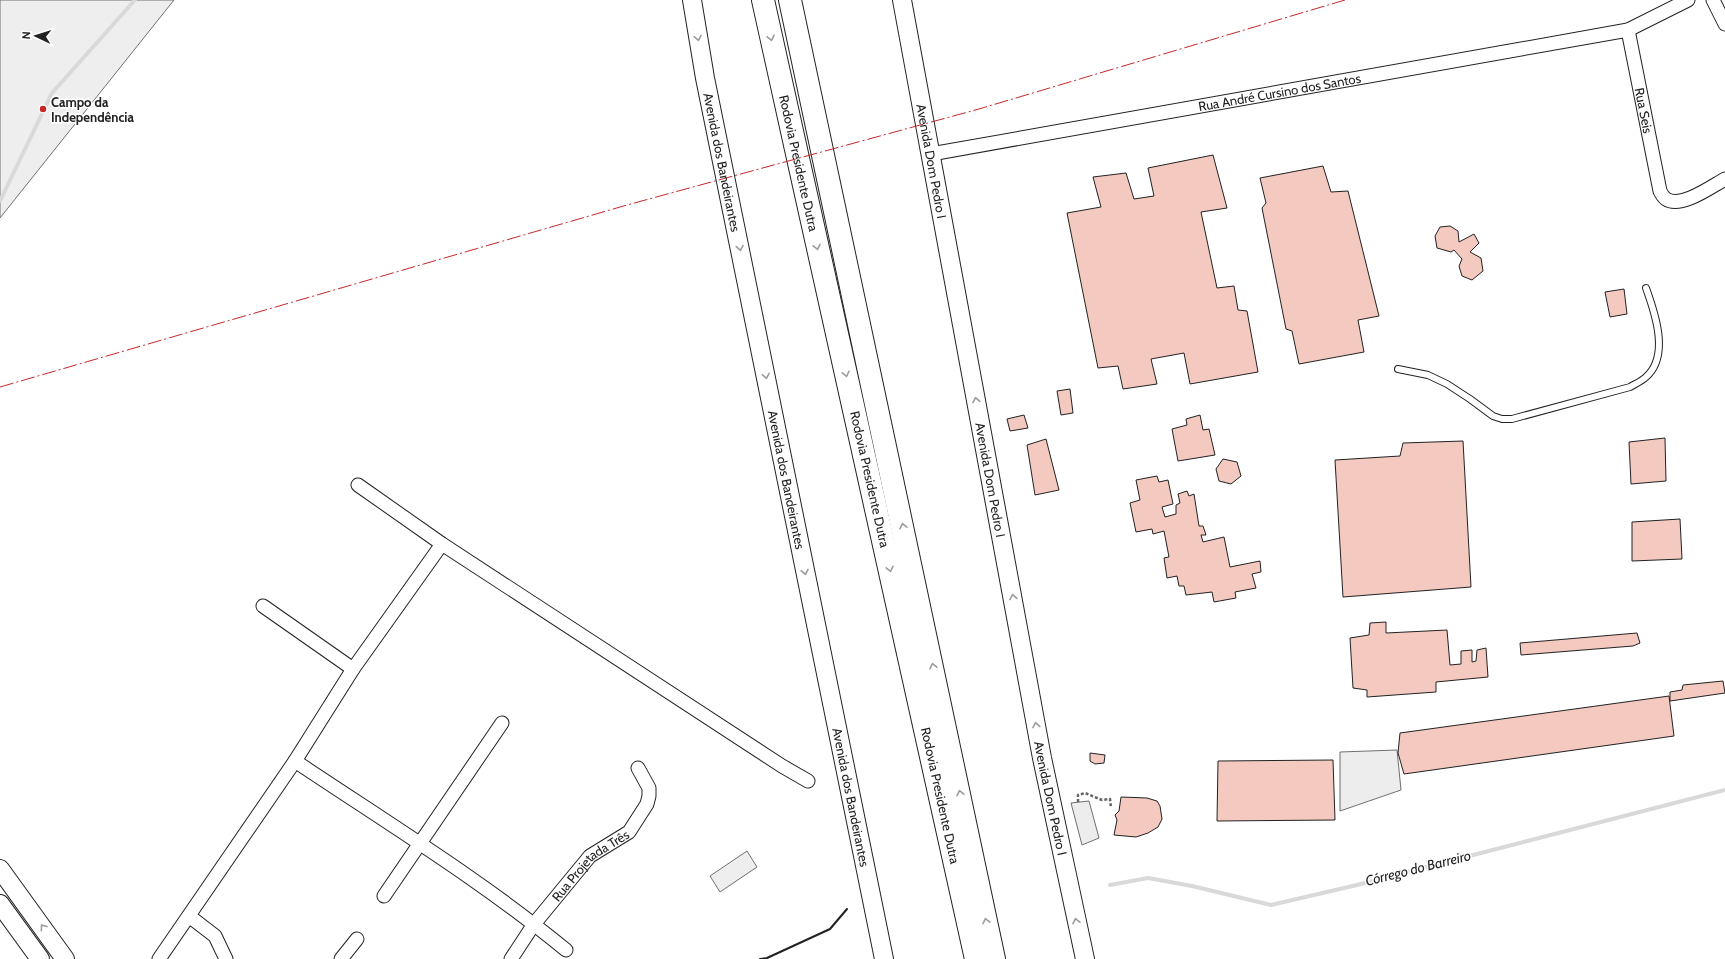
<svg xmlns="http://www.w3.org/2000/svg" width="1725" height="959" font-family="Cabin,sans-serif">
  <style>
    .green { fill: #eee; stroke: #6f6f6f }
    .parking { fill: #ededed; stroke: #6f6f6f }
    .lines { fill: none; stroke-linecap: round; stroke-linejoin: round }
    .stream { stroke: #d9d9d9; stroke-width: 4 }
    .building { fill: #f3c9c0; stroke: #222 }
    .service-casing { stroke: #222; stroke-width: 8 }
    .minor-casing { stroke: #222; stroke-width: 15 }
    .secondary-casing { stroke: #222; stroke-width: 20 }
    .motorway-casing { stroke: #222; stroke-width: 24 }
    .path { stroke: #646464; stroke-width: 2.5; stroke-dasharray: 3 2; stroke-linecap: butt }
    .service { stroke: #fff; stroke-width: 6 }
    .minor { stroke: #fff; stroke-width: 13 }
    .secondary { stroke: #fff; stroke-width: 18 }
    .motorway { stroke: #fff; stroke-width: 22 }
    .wall { stroke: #222; stroke-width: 2 }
    .power { stroke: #c62828; stroke-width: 1; stroke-dasharray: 14 3 2 3; stroke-linecap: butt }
    .oneway { stroke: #9c9c9c }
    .poi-dot { fill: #c62828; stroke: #fff; stroke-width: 1.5 }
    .labels { text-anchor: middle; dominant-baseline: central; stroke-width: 3; stroke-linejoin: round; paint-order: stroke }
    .street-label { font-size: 13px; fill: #222; stroke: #fff }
    .poi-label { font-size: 13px; font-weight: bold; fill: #222; stroke: #fff; text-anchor: start }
    .water-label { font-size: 14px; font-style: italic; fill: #222; stroke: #fff }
  </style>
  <rect width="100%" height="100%" fill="#fff"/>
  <path class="green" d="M0,0H174L0,218Z
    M747,851L757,867L720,892L710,876Z"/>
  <path class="parking" d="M1397,750L1401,790L1340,811V752Z
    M1089,801L1099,838L1082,845L1071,803Z"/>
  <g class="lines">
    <path class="stream" d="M0,201L52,93L135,0
      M1110,885L1148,878L1192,886L1271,905L1357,885L1725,790"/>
  </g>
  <path class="building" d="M1213,155L1227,208L1201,212L1217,288L1234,286L1238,310L1247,311L1258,372L1190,384L1184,353L1151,359L1157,384L1123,389L1118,366L1098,368L1067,213L1101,207L1093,177L1126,173L1134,199L1154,196L1148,168Z
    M1323,166L1331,192L1348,191L1379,316L1358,320L1364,352L1299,364L1292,331L1286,329L1262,208L1266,203L1260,178Z
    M1450,226L1458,231L1459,242L1474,234L1479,243L1470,252L1481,258L1483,271L1472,280L1462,276L1459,266L1462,259L1454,250L1451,252L1437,248L1435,236L1440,227Z
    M1624,289L1627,314L1610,317L1605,292Z
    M1070,389L1073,413L1061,415L1057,391Z
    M1024,415L1028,428L1010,431L1007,419Z
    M1200,415L1203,430L1209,429L1215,455L1178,461L1172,429L1187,425L1186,419Z
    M1665,438L1666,481L1631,484L1629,442Z
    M1046,439L1059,490L1035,495L1027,445Z
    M1463,441L1471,587L1343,597L1335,460L1400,456L1403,443Z
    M1223,459L1237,462L1241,476L1231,484L1219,481L1216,469Z
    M1157,476L1159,482L1168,480L1173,504L1162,507L1165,517L1176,514V505L1180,503L1178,494L1187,491L1189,496L1194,494L1199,526H1203L1206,535H1201L1203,542L1224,537L1230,567L1260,561L1261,572L1252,574L1256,588L1235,592L1236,598L1214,602L1212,592L1186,595L1184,586H1179L1177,576L1167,578L1164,558L1169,557L1164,531L1153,534L1152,529L1136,532L1130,503L1140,500L1136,480Z
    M1680,519L1682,559L1632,561V522Z
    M1386,622V633L1447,630L1450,665L1461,664V651L1472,650V662L1476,661L1477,650L1486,648L1488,677L1436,682V692L1367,697V690L1353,688L1350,638L1369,635L1370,623Z
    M1637,633L1640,643L1633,646L1521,655L1520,643Z
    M1723,681L1725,693L1670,701V692L1682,690L1683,685Z
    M1669,696L1674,736L1404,774L1398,753L1400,733Z
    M1090,753L1105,755L1104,763L1095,764L1090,761Z
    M1333,760L1335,820L1217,821L1218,761Z
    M1121,797L1147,798L1157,801L1160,806L1162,819L1158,827L1148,833L1136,837L1114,835L1117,820L1115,815L1119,811Z"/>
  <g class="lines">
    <g class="service-casing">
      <path id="service" d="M1398,369L1428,375L1447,384L1470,399L1493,416L1502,419H1512L1630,387C1635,384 1642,381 1646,377C1670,356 1655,313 1646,288"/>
    </g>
    <g class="minor-casing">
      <g id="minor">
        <path d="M1713,0L1725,24"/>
        <path id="s1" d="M1628,30L1660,191C1661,193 1663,197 1666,199C1681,209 1712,186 1725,179"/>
        <path id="s2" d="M931,154L1628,30L1688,0"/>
        <path d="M358,485L442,544L782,766L808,781"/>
        <path d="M263,606L353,669"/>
        <path d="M295,761C386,822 481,880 566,950"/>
        <path d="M384,896L502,723"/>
        <path d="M189,916L215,936L226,959"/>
        <path d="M159,959L295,761L353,669L442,544"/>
        <path d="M341,959L357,939"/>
        <path id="s3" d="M511,959L534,924L590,856L629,832L647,804L649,796V788L638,768"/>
      </g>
    </g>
    <g class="secondary-casing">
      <g id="secondary">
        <path id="s4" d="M692,0L705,78L884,959"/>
        <path id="s5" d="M902,0L1042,758L1085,959"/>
        <path d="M0,869L65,959"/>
        <path d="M0,904L40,959"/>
      </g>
    </g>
    <g class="motorway-casing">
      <g id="motorway">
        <path id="s6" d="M763,0C833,320 908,639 976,959"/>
        <path d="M790,0L994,959"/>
      </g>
    </g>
    <path class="path" d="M1078,802V795L1085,793L1102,800L1110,799L1111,808"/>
    <use href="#service" class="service"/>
    <use href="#minor" class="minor"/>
    <use href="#secondary" class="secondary"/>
    <use href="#motorway" class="motorway"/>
    <path class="wall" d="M760,959L767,958L830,929L847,909"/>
    <path class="power" d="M0,387L627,205L979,109L1345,0"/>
  </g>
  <defs><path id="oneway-chevron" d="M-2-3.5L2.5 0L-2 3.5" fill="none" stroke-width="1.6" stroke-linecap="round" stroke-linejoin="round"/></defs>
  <g class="oneway">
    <use href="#oneway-chevron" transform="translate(698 38) rotate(80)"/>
    <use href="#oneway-chevron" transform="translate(771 38) rotate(78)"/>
    <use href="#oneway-chevron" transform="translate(817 247) rotate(78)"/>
    <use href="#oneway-chevron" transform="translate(740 248) rotate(79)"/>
    <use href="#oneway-chevron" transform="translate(846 374) rotate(77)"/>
    <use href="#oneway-chevron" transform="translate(766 376) rotate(79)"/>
    <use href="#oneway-chevron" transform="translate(976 400) rotate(-101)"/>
    <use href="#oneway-chevron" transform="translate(903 526) rotate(-102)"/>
    <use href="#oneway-chevron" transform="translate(890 569) rotate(77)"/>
    <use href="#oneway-chevron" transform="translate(805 572) rotate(79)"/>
    <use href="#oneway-chevron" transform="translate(1013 597) rotate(-100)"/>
    <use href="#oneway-chevron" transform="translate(933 666) rotate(-102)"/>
    <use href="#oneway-chevron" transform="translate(1036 725) rotate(-100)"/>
    <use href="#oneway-chevron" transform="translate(960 793) rotate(-102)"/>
    <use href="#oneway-chevron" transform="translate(986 921) rotate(-102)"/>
    <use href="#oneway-chevron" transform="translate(1076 921) rotate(-102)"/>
    <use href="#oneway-chevron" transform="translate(43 927) rotate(-126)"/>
  </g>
  <circle class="poi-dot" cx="43" cy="109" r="4"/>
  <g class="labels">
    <g class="street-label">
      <text stroke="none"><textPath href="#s2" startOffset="354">Rua André Cursino dos Santos</textPath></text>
      <text stroke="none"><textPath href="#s1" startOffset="82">Rua Seis</textPath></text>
      <text stroke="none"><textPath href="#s5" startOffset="164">Avenida Dom Pedro I</textPath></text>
      <text stroke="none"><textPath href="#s4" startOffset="165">Avenida dos Bandeirantes</textPath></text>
      <text stroke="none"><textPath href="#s6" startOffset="167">Rodovia Presidente Dutra</textPath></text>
      <text stroke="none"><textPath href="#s6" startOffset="491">Rodovia Presidente Dutra</textPath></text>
      <text stroke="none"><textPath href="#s4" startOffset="489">Avenida dos Bandeirantes</textPath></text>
      <text stroke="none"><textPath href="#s5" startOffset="488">Avenida Dom Pedro I</textPath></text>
      <text stroke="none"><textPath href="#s6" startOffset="815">Rodovia Presidente Dutra</textPath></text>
      <text stroke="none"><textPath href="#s4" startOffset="813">Avenida dos Bandeirantes</textPath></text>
      <text stroke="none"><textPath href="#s5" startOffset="812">Avenida Dom Pedro I</textPath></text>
      <text stroke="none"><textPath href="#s3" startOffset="124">Rua Projetada Três</textPath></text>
    </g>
    <g class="poi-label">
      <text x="51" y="102">Campo da<tspan x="51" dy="15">Independência</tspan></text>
    </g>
    <g class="water-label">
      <text transform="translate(1418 868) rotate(-14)">Córrego do Barreiro</text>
    </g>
  </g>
  <g transform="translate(36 36) rotate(274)" stroke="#ffffff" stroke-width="3" paint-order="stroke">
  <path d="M0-3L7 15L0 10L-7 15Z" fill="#222222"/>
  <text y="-6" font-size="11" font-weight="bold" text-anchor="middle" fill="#222222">N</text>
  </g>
</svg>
